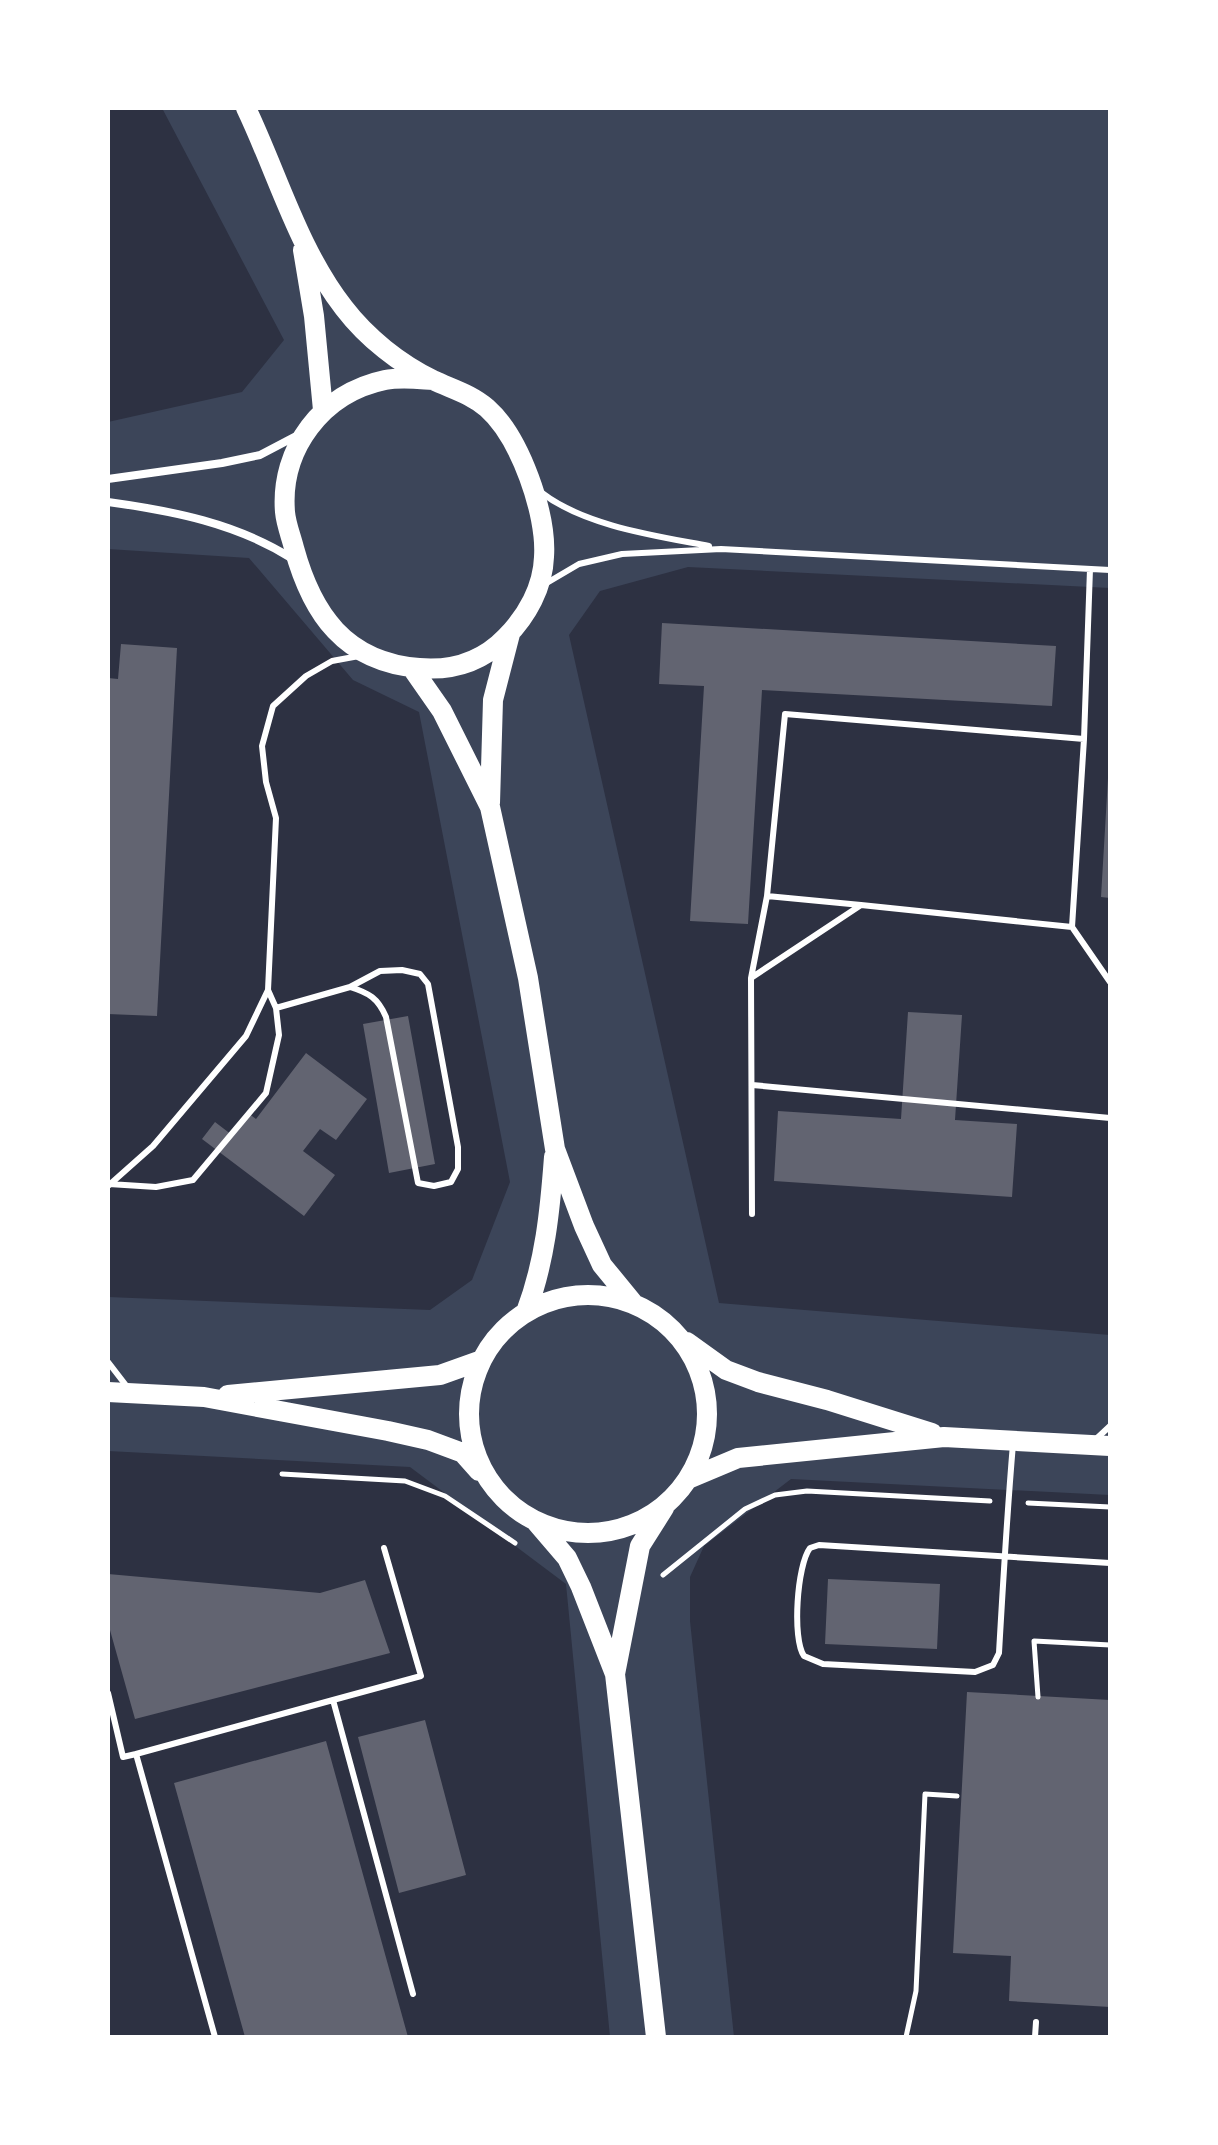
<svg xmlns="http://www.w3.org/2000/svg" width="1218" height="2145" font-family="'IBM Plex Sans',sans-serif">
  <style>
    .green { fill: #3c4559 }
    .building { fill: #626471 }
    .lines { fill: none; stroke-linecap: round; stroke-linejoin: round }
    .path { stroke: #fff; stroke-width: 5 }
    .service { stroke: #fff; stroke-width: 6 }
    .minor { stroke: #fff; stroke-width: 8 }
    .primary { stroke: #fff; stroke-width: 20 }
  </style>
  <rect width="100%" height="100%" fill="#2d3142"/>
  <path class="green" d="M162,108H1110V588L688,567L600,591L569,635L719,1303L1110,1335V1495L791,1479L704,1546L690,1577V1621L734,2037H610L566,1584L410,1467L108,1451V1297L430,1310L472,1280L510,1182L419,712L353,680L249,558L108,549V422L242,392L284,340Z"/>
  <path class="building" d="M662,623L1056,646L1052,706L762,690L748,924L690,921L704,686L659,684Z
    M121,644L177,648L157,1016L108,1014V678L118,679Z
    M1108,778H1110V898L1101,897Z
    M908,1012L962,1015L955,1120L1017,1124L1012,1197L774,1181L778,1111L901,1119Z
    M408,1016L435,1164L389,1173L363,1024Z
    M306,1053L367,1099L336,1140L320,1129L303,1151L335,1175L304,1216L202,1139L215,1122L232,1135L248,1113L256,1119Z
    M108,1574L320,1593L365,1580L390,1653L135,1719L108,1623Z
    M828,1579L940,1584L937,1649L825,1644Z
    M967,1692L1110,1700V2007L1009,2001L1011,1956L953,1953Z
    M425,1720L466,1875L399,1893L358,1737Z
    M326,1741L408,2037H245L174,1783Z"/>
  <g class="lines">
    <path class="path" d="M282,1474L405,1481L445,1496L515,1543
      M1028,1503L1110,1507
      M663,1575L745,1509L775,1495L807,1491L990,1501
      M1038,1697L1034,1641L1110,1645
      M906,2037L916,1991L925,1794L957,1796"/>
    <path class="service" d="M542,493C585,526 657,536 709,546
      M545,584L579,564L622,554L721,549L1110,570
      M861,905L767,896L785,714L1084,739
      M1072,927L1084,739L1090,569
      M751,978L767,896
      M276,1008L350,987L380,971L402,970L420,974L428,984L458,1147V1169L451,1182L434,1186L418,1183L386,1017C378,998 369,993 350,987
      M752,1085L1110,1118
      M109,1184L156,1187L193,1180L266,1093L279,1035L276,1008L268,990
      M108,1186L153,1146L246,1036L268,990L276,818L266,782L262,746L273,706L306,676L332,661L359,656
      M752,1214L751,978L861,905L1072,927L1110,982
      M108,1362L128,1388
      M1095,1440L1110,1426
      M1013,1444C1007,1514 1003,1583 999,1653L993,1665L975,1672L823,1664L804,1656C792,1639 797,1565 810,1548L819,1545L1110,1563
      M108,1693L123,1757L136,1754L215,2037
      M333,1700L421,1676L384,1548
      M136,1754L333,1700L413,1994
      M1035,2037L1036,2022"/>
    <path class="minor" d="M108,479L222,463L260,455L300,434
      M108,502C173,511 236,523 293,559"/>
    <path class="primary" d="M246,108C278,175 298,249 344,308C367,338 400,364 433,380C452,389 471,394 487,408C520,437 547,514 544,557C543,587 527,616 506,637C482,662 453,671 419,668C345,662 312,614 294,548C291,536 286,524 285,512C280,449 322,393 385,380C401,377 417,379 433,380
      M303,250L314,316L323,410
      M412,668L442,711L490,807L528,978L555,1149L584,1226L602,1265L634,1304
      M490,803L493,700L510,634
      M469 1414a119 119 0 1 1 238 0a119 119 0 1 1-238 0Z
      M526,1312C545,1262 550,1211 554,1157
      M687,1342L726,1370L758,1382L827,1400L932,1433
      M108,1392L204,1397L388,1431L428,1440L463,1453L479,1471
      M228,1395L440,1375L482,1360
      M688,1479L738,1458L944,1437L1110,1446
      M537,1523L567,1558L581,1587L615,1674L656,2037
      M615,1674L640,1546L664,1508"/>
  </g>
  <rect width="1218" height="2145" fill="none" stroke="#ffffff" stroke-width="220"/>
</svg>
